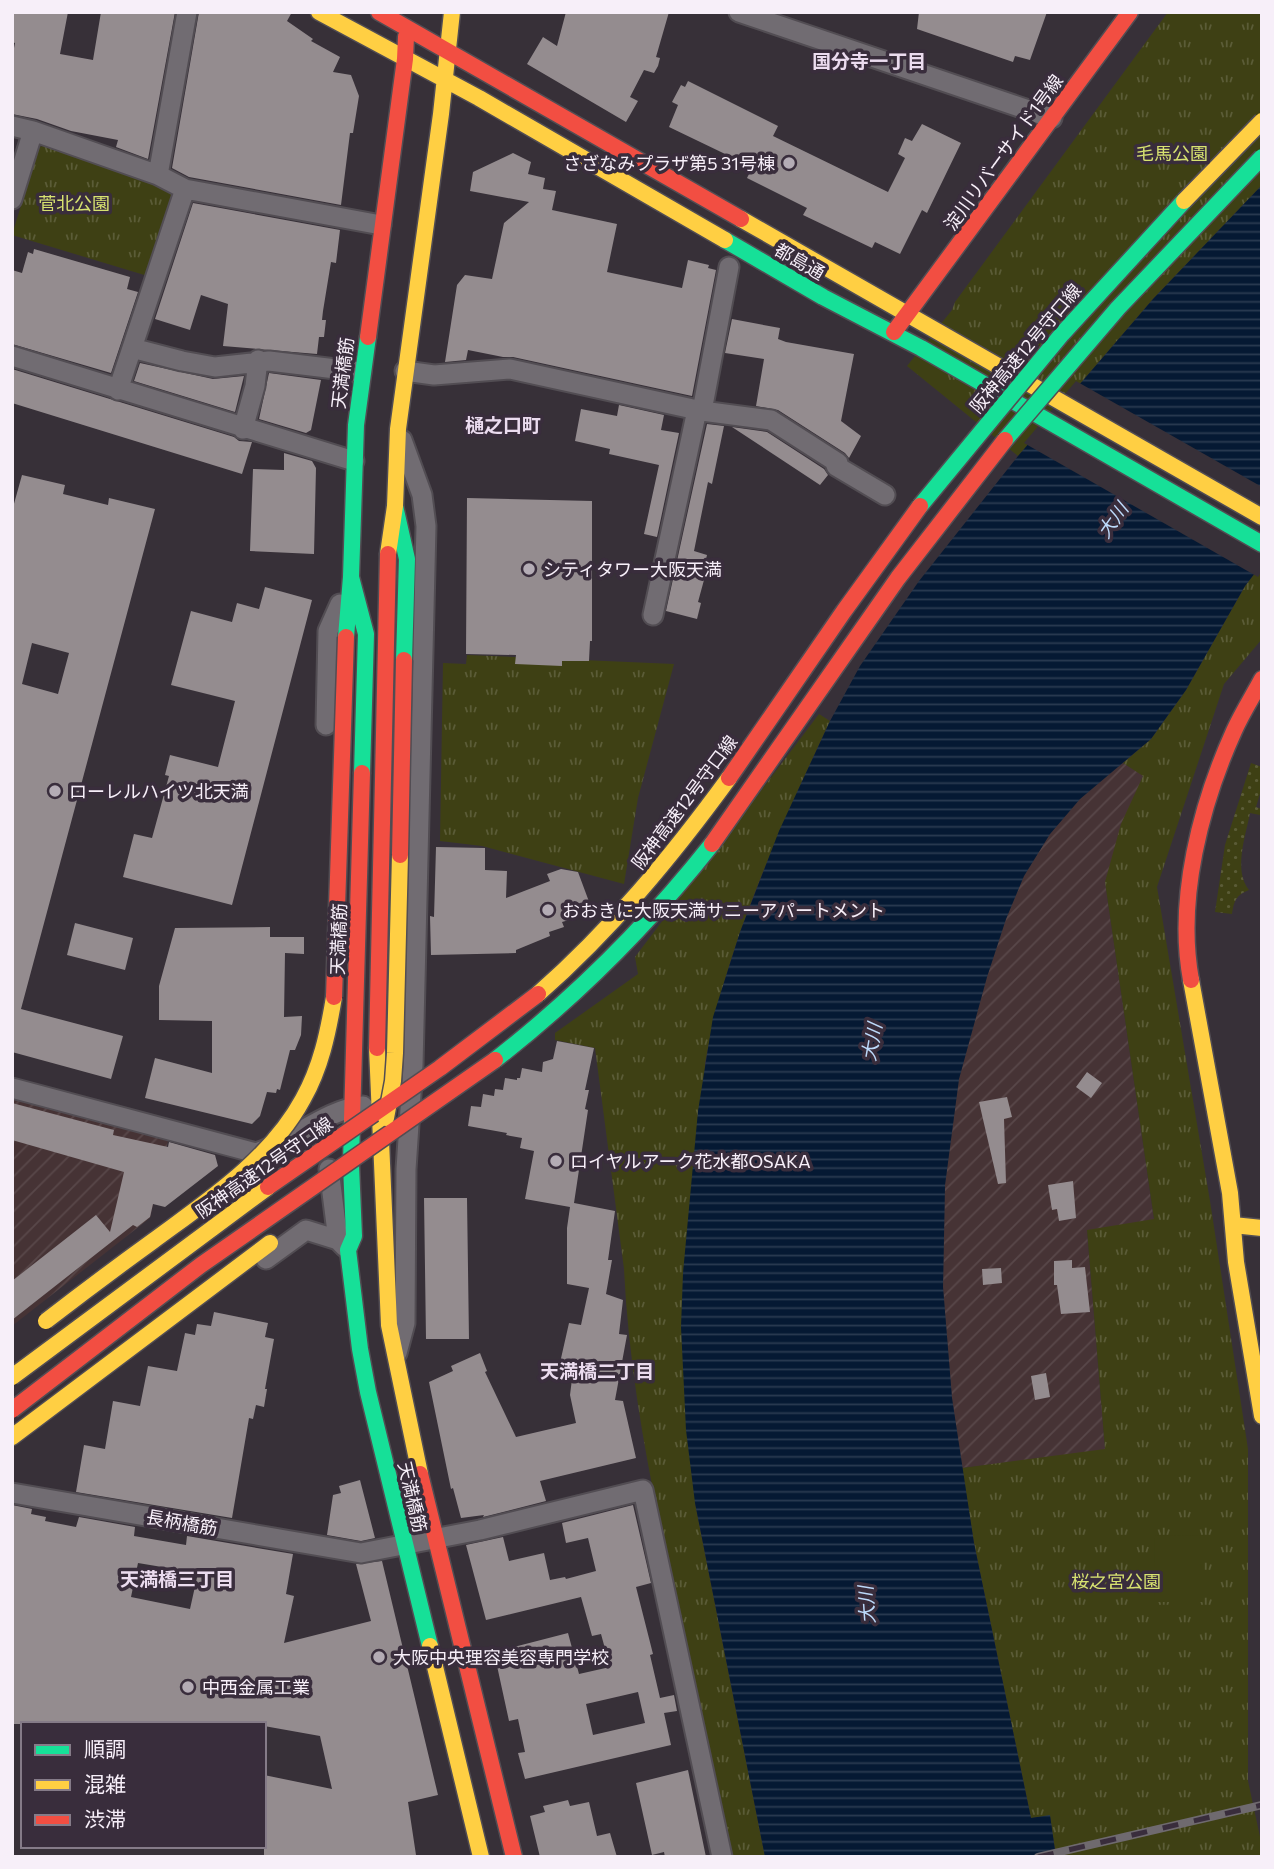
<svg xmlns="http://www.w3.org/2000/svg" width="1274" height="1869" font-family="Commissioner,'Noto Sans JP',sans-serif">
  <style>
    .industrial { fill: url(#industrial-furrows) }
    .grass { fill: url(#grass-dots) }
    .park { fill: url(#park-tufts) }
    .pitch { fill: #3e4014 }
    .water { fill: url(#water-rules) }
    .pier { fill: #373038 }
    .building { fill: #948c8f; fill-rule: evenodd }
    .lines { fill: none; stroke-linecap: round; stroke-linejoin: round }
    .street-casing { stroke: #524d53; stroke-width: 23 }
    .fast-casing { stroke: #524d53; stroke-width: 19 }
    .slow-casing { stroke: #524d53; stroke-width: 19 }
    .jam-casing { stroke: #524d53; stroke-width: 19 }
    .street { stroke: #716c72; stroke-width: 19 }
    .fast { stroke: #16e098; stroke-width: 16 }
    .slow { stroke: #ffcf43; stroke-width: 16 }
    .jam { stroke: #f24e42; stroke-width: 16 }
    .rail-casing { stroke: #6f6a6f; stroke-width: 8 }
    .rail { stroke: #392d3c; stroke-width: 5; stroke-dasharray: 16; stroke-linecap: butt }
    .fast-bridge-casing { stroke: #524d53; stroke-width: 19; stroke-linecap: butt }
    .slow-bridge-casing { stroke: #524d53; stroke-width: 19; stroke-linecap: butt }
    .jam-bridge-casing { stroke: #524d53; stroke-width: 19; stroke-linecap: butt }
    .fast-bridge { stroke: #16e098; stroke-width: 16 }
    .slow-bridge { stroke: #ffcf43; stroke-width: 16 }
    .jam-bridge { stroke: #f24e42; stroke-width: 16 }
    .poi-dot { fill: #b4acb5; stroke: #392d3c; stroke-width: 2.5 }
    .labels { text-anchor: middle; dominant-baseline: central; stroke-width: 7; stroke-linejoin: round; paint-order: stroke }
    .street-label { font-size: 18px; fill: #f7eff9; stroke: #392d3c }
    .park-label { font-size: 18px; fill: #d7e270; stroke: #392d3c }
    .poi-label { font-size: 18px; fill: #f7eff9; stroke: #392d3c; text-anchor: start }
    .neighbourhood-label { font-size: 19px; font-weight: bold; fill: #ebdcef; stroke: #392d3c }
    .water-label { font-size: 19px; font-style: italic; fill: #bcd9fa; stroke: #392d3c }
  </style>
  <defs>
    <pattern id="industrial-furrows" width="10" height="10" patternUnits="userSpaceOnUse" patternTransform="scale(1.75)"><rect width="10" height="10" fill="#463335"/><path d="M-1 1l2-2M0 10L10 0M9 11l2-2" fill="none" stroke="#584749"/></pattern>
    <pattern id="grass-dots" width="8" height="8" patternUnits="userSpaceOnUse" patternTransform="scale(1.75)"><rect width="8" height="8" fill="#3e4014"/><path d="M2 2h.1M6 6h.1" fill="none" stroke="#5b5c37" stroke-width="1.8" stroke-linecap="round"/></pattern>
    <pattern id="park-tufts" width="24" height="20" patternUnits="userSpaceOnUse" patternTransform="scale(1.75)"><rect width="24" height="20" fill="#3e4014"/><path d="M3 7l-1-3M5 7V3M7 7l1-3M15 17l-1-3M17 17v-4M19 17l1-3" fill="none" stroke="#5b5c37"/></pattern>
    <pattern id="water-rules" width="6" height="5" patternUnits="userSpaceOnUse" patternTransform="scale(1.75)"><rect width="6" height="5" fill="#051933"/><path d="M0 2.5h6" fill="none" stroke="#2a3b51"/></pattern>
  </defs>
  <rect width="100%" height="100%" fill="#373038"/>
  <path class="industrial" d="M1123,763L1143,775L1105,882L1154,1220L1087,1231L1105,1450L962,1468L952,1398L943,1287L945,1185L959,1079L987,977L1006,919L1024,876L1050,834L1080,799Z
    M12,1097L168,1141L150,1218L12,1326Z"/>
  <path class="grass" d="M1251,763L1262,767V787L1256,807L1261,809L1260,815L1250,813C1246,835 1233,870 1249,890C1236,895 1234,901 1232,914L1215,912L1225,845Z"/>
  <path class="park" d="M1168,12H1262V185L1153,299L1018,456L907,366L952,310L955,302Z
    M51,144L169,186L176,199L151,277L12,235L39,147Z
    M1262,564V639L1224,684L1157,887L1210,1201L1248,1449V1781L1262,1846V1857H1056L1050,1816L1031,1818L974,1543L962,1468L1105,1449L1087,1230L1154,1219L1105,882L1121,824L1143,776L1123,763L1151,739L1186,690L1245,586Z
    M467,655L674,664L638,798L624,884L482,846L440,841L443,663L466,664Z
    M819,714L830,721C779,831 727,942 705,1063L695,1503L765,1857H732C712,1766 692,1676 673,1585C650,1481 629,1376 624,1269L595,1048L555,1040V1033L638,974L635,957Z"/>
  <path class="pitch" d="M1204,1535V1602H1155L1154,1536Z"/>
  <path class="water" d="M1262,185V564L1245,586L1186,690L1151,739L1080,799L1050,834L1024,876L1006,919L987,977L959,1079L945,1185L944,1237L943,1287L952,1398L974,1543L1031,1818L1050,1815L1056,1857H765L695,1503L686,1430L681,1327L683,1273L698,1111L713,1017L740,932L779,831L830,721L860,666L919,581L1018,456L1153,299Z"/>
  <path class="pier" d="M1076,381L1262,487V571L1258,577L1024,443Z"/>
  <path class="building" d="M12,12H68L60,54L93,60L101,12H175L148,159L116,147L118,140L71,131L37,119L12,114V58L15,43L12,42Z
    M199,12H292L287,21L313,39L311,41L340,57L333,72L351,75L359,96L353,133H350L341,205L189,177L172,168Z
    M566,12H669L656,57L660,58L658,66L654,73L644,70L630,97L638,101L626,122L527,64L543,37L557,46Z
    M919,12H1047L1030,60L1015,56L1013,62L917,29Z
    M688,81L778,126L773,136L888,192L905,158L898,154L905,138L912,141L922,124L961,143L927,213L922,210L900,254L875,242L872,248L803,215L807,208L747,178L749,174L745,172L748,165L669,127L678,105L672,102L681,85L685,87Z
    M513,153L531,162L528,174L545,178L543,189L556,191L552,210L617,224L607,272L682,288L688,260L709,265L708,268L716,270L692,396L513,357H503L468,350L466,360L445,362L457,285L465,275L492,279L504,223L529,202L470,191L473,172Z
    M193,203L340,230L336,263L331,262L323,311L322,320H326L324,337H319L317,354L223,346L228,304L201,295L190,330L155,319Z
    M34,249L130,277L127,289L138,292L111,373L12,344V270L22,273L28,252L33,254Z
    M732,319L780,328L778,339L786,342L854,354L841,421L861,436L849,458L845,453L778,410L756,406L764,359L725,353Z
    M140,363L213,379L244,376L235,412L134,381Z
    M12,369L234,437L239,441L252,442L242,474L12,403Z
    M269,373L321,380L311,430L306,433L259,419Z
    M619,405L664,415L661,430L679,433L657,537L644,534L659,465L609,454L610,449L575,441L581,409L617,416Z
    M707,424L724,426L712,484L708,482L694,551L707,555L701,579L704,580L698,602L701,603L697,619L666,611Z
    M732,427L767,432L824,469L828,475L820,485Z
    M284,453L312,461L316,468L314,554L250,551L253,469L284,470Z
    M22,475L65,485L63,494L108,505L109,498L155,509L21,1009L123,1036L111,1079L12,1052V511ZM32,643L69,653L58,694L22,684Z
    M467,498L592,501V641H590L589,661H562V666L515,664L516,655L466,654Z
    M265,587L312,600L232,905L123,877L134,834L152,838L169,776L165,775L170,755L218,767L235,701L171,685L191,611L232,622L237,603L259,609Z
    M436,847L485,848V870L507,871L506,898L550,881L547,874L561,869L578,872L591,907L574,912L576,918L562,922L564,927L549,932L550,936L516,950V953L431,955L430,916L434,917Z
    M75,923L133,938L125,970L67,955Z
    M270,927V937H304V954L285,953L284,1017L302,1016L301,1035L295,1050H290L280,1090L277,1089L276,1093L267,1092L260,1116L252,1124L145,1098L155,1058L212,1073V1021L159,1020V986L175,928Z
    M557,1041L594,1048L585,1090H589L585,1109L588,1110L574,1203L615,1211L608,1260H612L606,1294L623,1300L619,1334L627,1335L615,1400L623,1401L636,1458L540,1481L546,1501L483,1517L484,1515L461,1518L453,1488L451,1489L429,1382L453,1371L451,1366L480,1353L487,1371L485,1372L516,1437L576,1423L570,1395L572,1379L557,1376L569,1323L581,1325L589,1288L567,1284V1228L570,1207L525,1199L534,1151L520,1148L522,1138L506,1135L507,1133L468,1126L471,1106L481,1107L483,1094L494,1096L495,1089L503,1090L505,1078L517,1080V1078H520L522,1068L542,1072L543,1062L553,1059Z
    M1087,1072L1102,1083L1091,1098L1076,1087Z
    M1007,1097L1012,1117L1004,1119L1006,1183L998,1184L979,1102Z
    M12,1103L114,1130L113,1135L168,1147L169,1142L215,1155L218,1166L165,1207L153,1204L150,1217L137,1227L133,1225L12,1320V1281L96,1215L110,1232L124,1172L12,1140Z
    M1073,1181L1076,1218L1059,1221L1057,1209L1052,1210L1048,1185Z
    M424,1198H467L469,1339H426Z
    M1072,1260V1268L1085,1267L1090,1312L1061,1314L1057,1285H1054V1261Z
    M1001,1268L1002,1283L983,1285L982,1269Z
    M214,1312L268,1323L265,1337L274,1339L265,1389H267L264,1407L256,1405L253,1419L249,1418L232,1518L76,1492L84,1445L105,1449L113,1401L140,1406L148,1366L177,1371L185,1333L195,1335L197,1324L211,1326Z
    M1046,1373L1050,1397L1035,1400L1031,1376Z
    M360,1480L375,1538L361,1541L327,1535L333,1495L341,1493L339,1486Z
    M12,1505L32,1509L31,1514L46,1517L45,1521L76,1527L79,1517L135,1527L134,1536L186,1545L187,1536L293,1554L286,1594L294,1596L284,1643L371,1621L356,1564L382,1561L438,1795L408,1802L416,1855L264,1857V1775L332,1789L320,1736L264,1726V1724H12ZM138,1563L198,1573L190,1609L131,1597Z
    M633,1505L651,1583L636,1587L653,1654L650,1655L660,1698L674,1695L677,1711L664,1713L671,1745L525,1779L518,1753L525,1752L518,1719L509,1721L494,1652L568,1633L579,1674L610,1667L601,1634L592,1636L581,1597L486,1620L466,1545L503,1537L509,1561L544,1553L550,1580L565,1577L566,1579L596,1571L588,1538L566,1543L562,1523ZM638,1692L645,1723L593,1735L586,1704Z
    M688,1770L706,1857H665L664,1852L652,1855L636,1783Z
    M568,1800L570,1806L589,1802L597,1836L610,1833L617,1857H540L530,1816L545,1812L543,1806Z"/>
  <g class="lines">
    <g class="street-casing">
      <path id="street" d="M739,12L1052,118
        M12,126L33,131L158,175L185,189L381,225
        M158,175L187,12
        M12,199L33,131
        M132,348L182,361L215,367L269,361L361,372
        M12,356L354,461
        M405,371L434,375L510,369L702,411L771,420L838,463L836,466L885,495
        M118,390L185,189
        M702,411L729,267
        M243,429L255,386L258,360
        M653,615L697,410
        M326,725L328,631L340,604
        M12,1088L256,1153C292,1142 326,1109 363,1106
        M329,1169L338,1240L345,1247
        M266,1259L306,1230L338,1240
        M397,1353L405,1323L406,1169L413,1065L426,526L422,495L402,440
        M12,1493L361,1553L480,1530L643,1490L722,1857"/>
    </g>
    <g class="fast-casing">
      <path id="fast" d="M725,240L823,297L921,348L1262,544
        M395,506L407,559L404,660
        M346,637L351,577
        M362,773L366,634L351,577L356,425L368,337
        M352,1120L351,1165L354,1236L348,1250L360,1349L368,1392L430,1646"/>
    </g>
    <g class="slow-casing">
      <path id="slow" d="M319,12L479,98L725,240
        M741,219L1262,517
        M388,554L395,506L398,429L441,114L452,12
        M1191,980L1230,1193L1236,1262L1262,1416
        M377,1048L389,1325L420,1474
        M1233,1225L1262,1228
        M12,1437L270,1243
        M430,1646L481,1857"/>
    </g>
    <g class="jam-casing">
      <path id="jam" d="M379,12L741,219
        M894,332L1130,12
        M368,337L405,59L406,37
        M1191,980C1176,899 1201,804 1234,731C1242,713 1253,696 1262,679
        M377,1048L388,554
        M352,1120L362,773
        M420,1474L514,1857"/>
    </g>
    <use href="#street" class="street"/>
    <use href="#fast" class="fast"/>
    <use href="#slow" class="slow"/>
    <use href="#jam" class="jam"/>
    <g class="rail-casing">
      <path id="rail" d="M1038,1857L1262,1805"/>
    </g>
    <use href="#rail" class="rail"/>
    <g class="fast-bridge-casing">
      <path id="fast-bridge" d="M1005,440L1118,308L1262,157
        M920,506L1062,334L1184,201
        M495,1060C577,996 648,925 712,844"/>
    </g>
    <g class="slow-bridge-casing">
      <path id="slow-bridge" d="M1184,201L1262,121
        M538,994C611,930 672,856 729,778
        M386,1118L393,1081L395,1053L400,855
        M46,1321C81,1294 117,1267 153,1241C207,1201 270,1160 303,1099C321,1067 328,1033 334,997
        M12,1377L268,1187"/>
    </g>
    <g class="jam-bridge-casing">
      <path id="jam-bridge" d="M729,778L844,611L920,506
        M712,844L898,578L1005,440
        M400,855L404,660
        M334,997L346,637
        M268,1187L440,1068L538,994
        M12,1410L201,1265L495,1060"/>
    </g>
    <use href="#fast-bridge" class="fast-bridge"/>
    <use href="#slow-bridge" class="slow-bridge"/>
    <use href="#jam-bridge" class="jam-bridge"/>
  </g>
  <g class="poi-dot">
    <circle cx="789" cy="163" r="7"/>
    <circle cx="529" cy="569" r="7"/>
    <circle cx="55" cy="791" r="7"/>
    <circle cx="548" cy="910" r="7"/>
    <circle cx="556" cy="1161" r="7"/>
    <circle cx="379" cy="1657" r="7"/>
    <circle cx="188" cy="1687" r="7"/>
  </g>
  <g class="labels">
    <g class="street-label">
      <text transform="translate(1003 152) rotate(-54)">淀川リバーサイド1号線</text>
      <text transform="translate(800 261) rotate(30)">都島通</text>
      <text transform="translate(1025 348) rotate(-50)">阪神高速12号守口線</text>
      <text transform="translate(342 373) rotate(-83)">天満橋筋</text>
      <text transform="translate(684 802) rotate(-53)">阪神高速12号守口線</text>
      <text transform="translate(338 939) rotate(-88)">天満橋筋</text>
      <text transform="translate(264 1167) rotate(-35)">阪神高速12号守口線</text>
      <text transform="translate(413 1497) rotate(77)">天満橋筋</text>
      <text transform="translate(182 1522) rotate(10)">長柄橋筋</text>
    </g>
    <g class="park-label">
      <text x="1172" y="153">毛馬公園</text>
      <text x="74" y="203">菅北公園</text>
      <text x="1116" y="1581">桜之宮公園</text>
    </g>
    <g class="poi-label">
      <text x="775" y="163" text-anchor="end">さざなみプラザ第5 31号棟</text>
      <text x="543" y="569">シティタワー大阪天満</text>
      <text x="69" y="791">ローレルハイツ北天満</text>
      <text x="562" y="910">おおきに大阪天満サニーアパートメント</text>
      <text x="570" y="1161">ロイヤルアーク花水都OSAKA</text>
      <text x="393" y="1657">大阪中央理容美容専門学校</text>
      <text x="202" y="1687">中西金属工業</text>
    </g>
    <g class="neighbourhood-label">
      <text x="869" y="60">国分寺一丁目</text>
      <text x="503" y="424">樋之口町</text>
      <text x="597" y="1370">天満橋二丁目</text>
      <text x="177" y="1578">天満橋三丁目</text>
    </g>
    <g class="water-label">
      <text transform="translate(1112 520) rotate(-55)">大川</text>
      <text transform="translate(871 1042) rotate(-80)">大川</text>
      <text transform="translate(866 1605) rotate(-94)">大川</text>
    </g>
  </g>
  <rect width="1274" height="1869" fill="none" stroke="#f7eff9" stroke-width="28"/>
  <rect x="21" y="1722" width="245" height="126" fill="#392d3c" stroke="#857b88" stroke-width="2"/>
  <rect x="35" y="1745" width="35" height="10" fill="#16e098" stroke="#857b88" stroke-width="2"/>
  <text x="84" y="1757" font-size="21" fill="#f7eff9">順調</text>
  <rect x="35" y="1780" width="35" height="10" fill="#ffcf43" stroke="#857b88" stroke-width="2"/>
  <text x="84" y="1792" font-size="21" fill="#f7eff9">混雑</text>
  <rect x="35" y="1815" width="35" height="10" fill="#f24e42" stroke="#857b88" stroke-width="2"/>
  <text x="84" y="1827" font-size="21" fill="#f7eff9">渋滞</text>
</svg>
